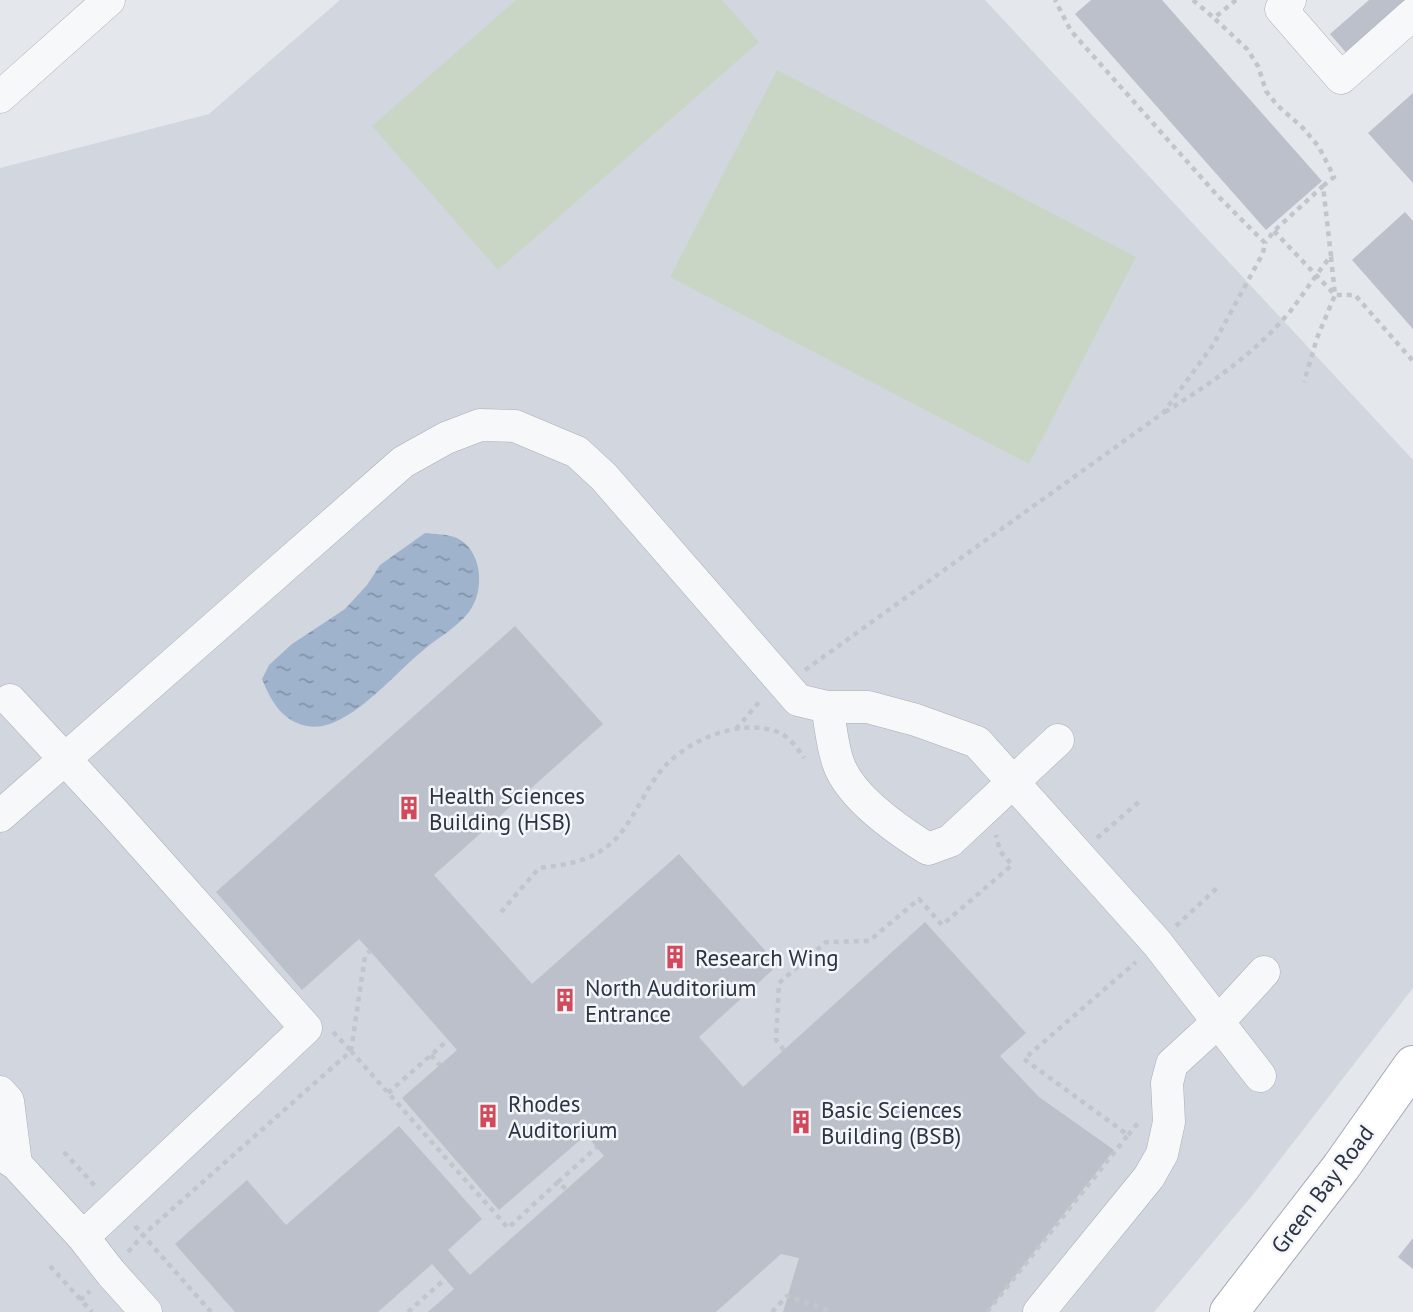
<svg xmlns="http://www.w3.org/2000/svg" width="1413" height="1312" font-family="'PT Sans',sans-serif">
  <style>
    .built { fill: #d2d6de }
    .pitch { fill: #c9d6c5 }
    .water { fill: url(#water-ripples) }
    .building { fill: #bbc0ca }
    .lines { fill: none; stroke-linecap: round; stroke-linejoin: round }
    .minor-casing { stroke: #a9aeb7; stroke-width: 33 }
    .major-casing { stroke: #a3abb8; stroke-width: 40 }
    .path { stroke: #c2c5cb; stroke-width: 4.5; stroke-dasharray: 5 5; stroke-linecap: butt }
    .minor { stroke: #f7f8fa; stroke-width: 32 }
    .major { stroke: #fff; stroke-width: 38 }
    .labels { text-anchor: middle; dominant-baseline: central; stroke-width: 5; stroke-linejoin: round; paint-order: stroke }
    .poi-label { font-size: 23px; fill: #2b3445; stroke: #f4f6f9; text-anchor: start }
    .street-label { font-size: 23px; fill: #2b3445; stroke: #f4f6f9 }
  </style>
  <defs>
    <pattern id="water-ripples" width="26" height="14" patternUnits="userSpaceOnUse" patternTransform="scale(1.75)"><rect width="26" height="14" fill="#9fb4cc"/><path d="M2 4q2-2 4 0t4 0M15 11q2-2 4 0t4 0" fill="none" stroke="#8293a7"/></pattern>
  </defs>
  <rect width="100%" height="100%" fill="#e4e7ec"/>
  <path class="built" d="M340,0H985L1413,460V988L1251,1197L1154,1312H0V168L209,114Z"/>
  <path class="pitch" d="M516,0H722L759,42L498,270L372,126Z
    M777,70L1136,257L1029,464L670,277Z"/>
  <path class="water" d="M425,533C434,534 448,534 457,538C483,551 485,591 469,612C456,629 435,639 420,653C393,675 345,734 307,726C282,721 271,701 262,679L269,665L292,644L345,609L367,585L380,565Z"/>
  <path class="building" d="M1091,0H1162L1322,181L1266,230L1075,14Z
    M1369,0H1413L1349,56L1330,34Z
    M1413,93V183L1368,133Z
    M1405,212L1413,221V329L1352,260Z
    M515,626L603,724L434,875L532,984L679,854L778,965L699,1037L743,1087L925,922L1026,1033L1000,1056L1039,1097L1114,1150L987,1312H783L799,1258L781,1254L716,1312H428L454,1289L432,1264L378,1312H235L175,1244L247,1180L286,1225L399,1126L482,1219L448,1250L470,1275L604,1156L586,1135L499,1210L402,1098L457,1050L370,951L359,939L302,990L216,892Z
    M1413,1238V1269L1398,1257Z"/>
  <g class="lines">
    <g class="minor-casing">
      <path id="minor" d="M1290,0L1281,9L1341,78L1413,14
        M0,97L109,0
        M10,700L111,809L306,1028L83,1237
        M827,707C831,726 832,747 839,765C852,799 899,831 928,849L950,841L1058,740
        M0,816L403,462L446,438L480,425L515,426L577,452L604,477L798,700L827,707H868L916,720L977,742L1157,943L1260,1076
        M0,1092L8,1101L16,1164
        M0,1154L16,1164L83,1237L111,1273L146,1312
        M1039,1312L1149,1177L1162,1154L1169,1122L1167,1083L1172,1064L1219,1021L1264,972"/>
    </g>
    <g class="major-casing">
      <path id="major" d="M1229,1312L1341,1167L1413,1065"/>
    </g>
    <path class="path" d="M1193,0L1214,18
      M1236,0L1214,18L1247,49L1258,66L1266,91L1277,105L1303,128L1319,147L1334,177L1323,186
      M1274,231L1335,295L1317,338L1304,382
      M1331,257L1335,295H1355L1413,361
      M1165,412C1212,383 1257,352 1292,309C1305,292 1317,273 1331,256L1323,186L1274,231L1265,243
      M805,670L1163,413L1213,345L1263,253L1265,243L1216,194L1071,31L1055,0
      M736,729L761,700
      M1097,838L1140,801
      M501,912L539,868C565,865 588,862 609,845C631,828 645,787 665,766C690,739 741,718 778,732C788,736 798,748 804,758
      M1176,926L1217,888
      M333,1032L351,1051
      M784,1050L776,1040L779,983L826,942L869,941L919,899L942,925L1012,865L1000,851L996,835
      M351,1051L365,956L370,951
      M431,1055L440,1065
      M388,1093L448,1040
      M1128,1135L1139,1122
      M64,1152L97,1188
      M558,1182L597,1147
      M135,1226L211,1312
      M128,1252L144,1234L351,1051L508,1228L558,1182L567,1190
      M50,1266L92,1312
      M80,1300L90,1291
      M408,1312L445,1279
      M772,1312L787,1296L833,1312
      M987,1312L1128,1135L1024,1059L1136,962"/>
    <use href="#minor" class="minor"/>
    <use href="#major" class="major"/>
  </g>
  <defs>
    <g id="building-bare" transform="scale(1.89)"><path d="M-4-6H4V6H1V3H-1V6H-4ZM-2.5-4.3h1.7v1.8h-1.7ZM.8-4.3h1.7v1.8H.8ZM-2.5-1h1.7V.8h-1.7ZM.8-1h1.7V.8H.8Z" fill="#d1495b" stroke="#f4f6f9" stroke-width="2.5" paint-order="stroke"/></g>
  </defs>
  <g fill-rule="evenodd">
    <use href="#building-bare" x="409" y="808"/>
    <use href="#building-bare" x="675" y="957"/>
    <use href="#building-bare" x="565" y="1000"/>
    <use href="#building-bare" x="488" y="1116"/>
    <use href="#building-bare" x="801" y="1122"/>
  </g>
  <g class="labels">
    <g class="poi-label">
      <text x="429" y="795">Health Sciences<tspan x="429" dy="26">Building (HSB)</tspan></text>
      <text x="695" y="957">Research Wing</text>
      <text x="585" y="987">North Auditorium<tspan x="585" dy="26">Entrance</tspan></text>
      <text x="508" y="1103">Rhodes<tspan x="508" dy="26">Auditorium</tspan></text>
      <text x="821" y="1109">Basic Sciences<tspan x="821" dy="26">Building (BSB)</tspan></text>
    </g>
    <g class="street-label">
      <text transform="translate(1322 1189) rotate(-53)">Green Bay Road</text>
    </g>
  </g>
</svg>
